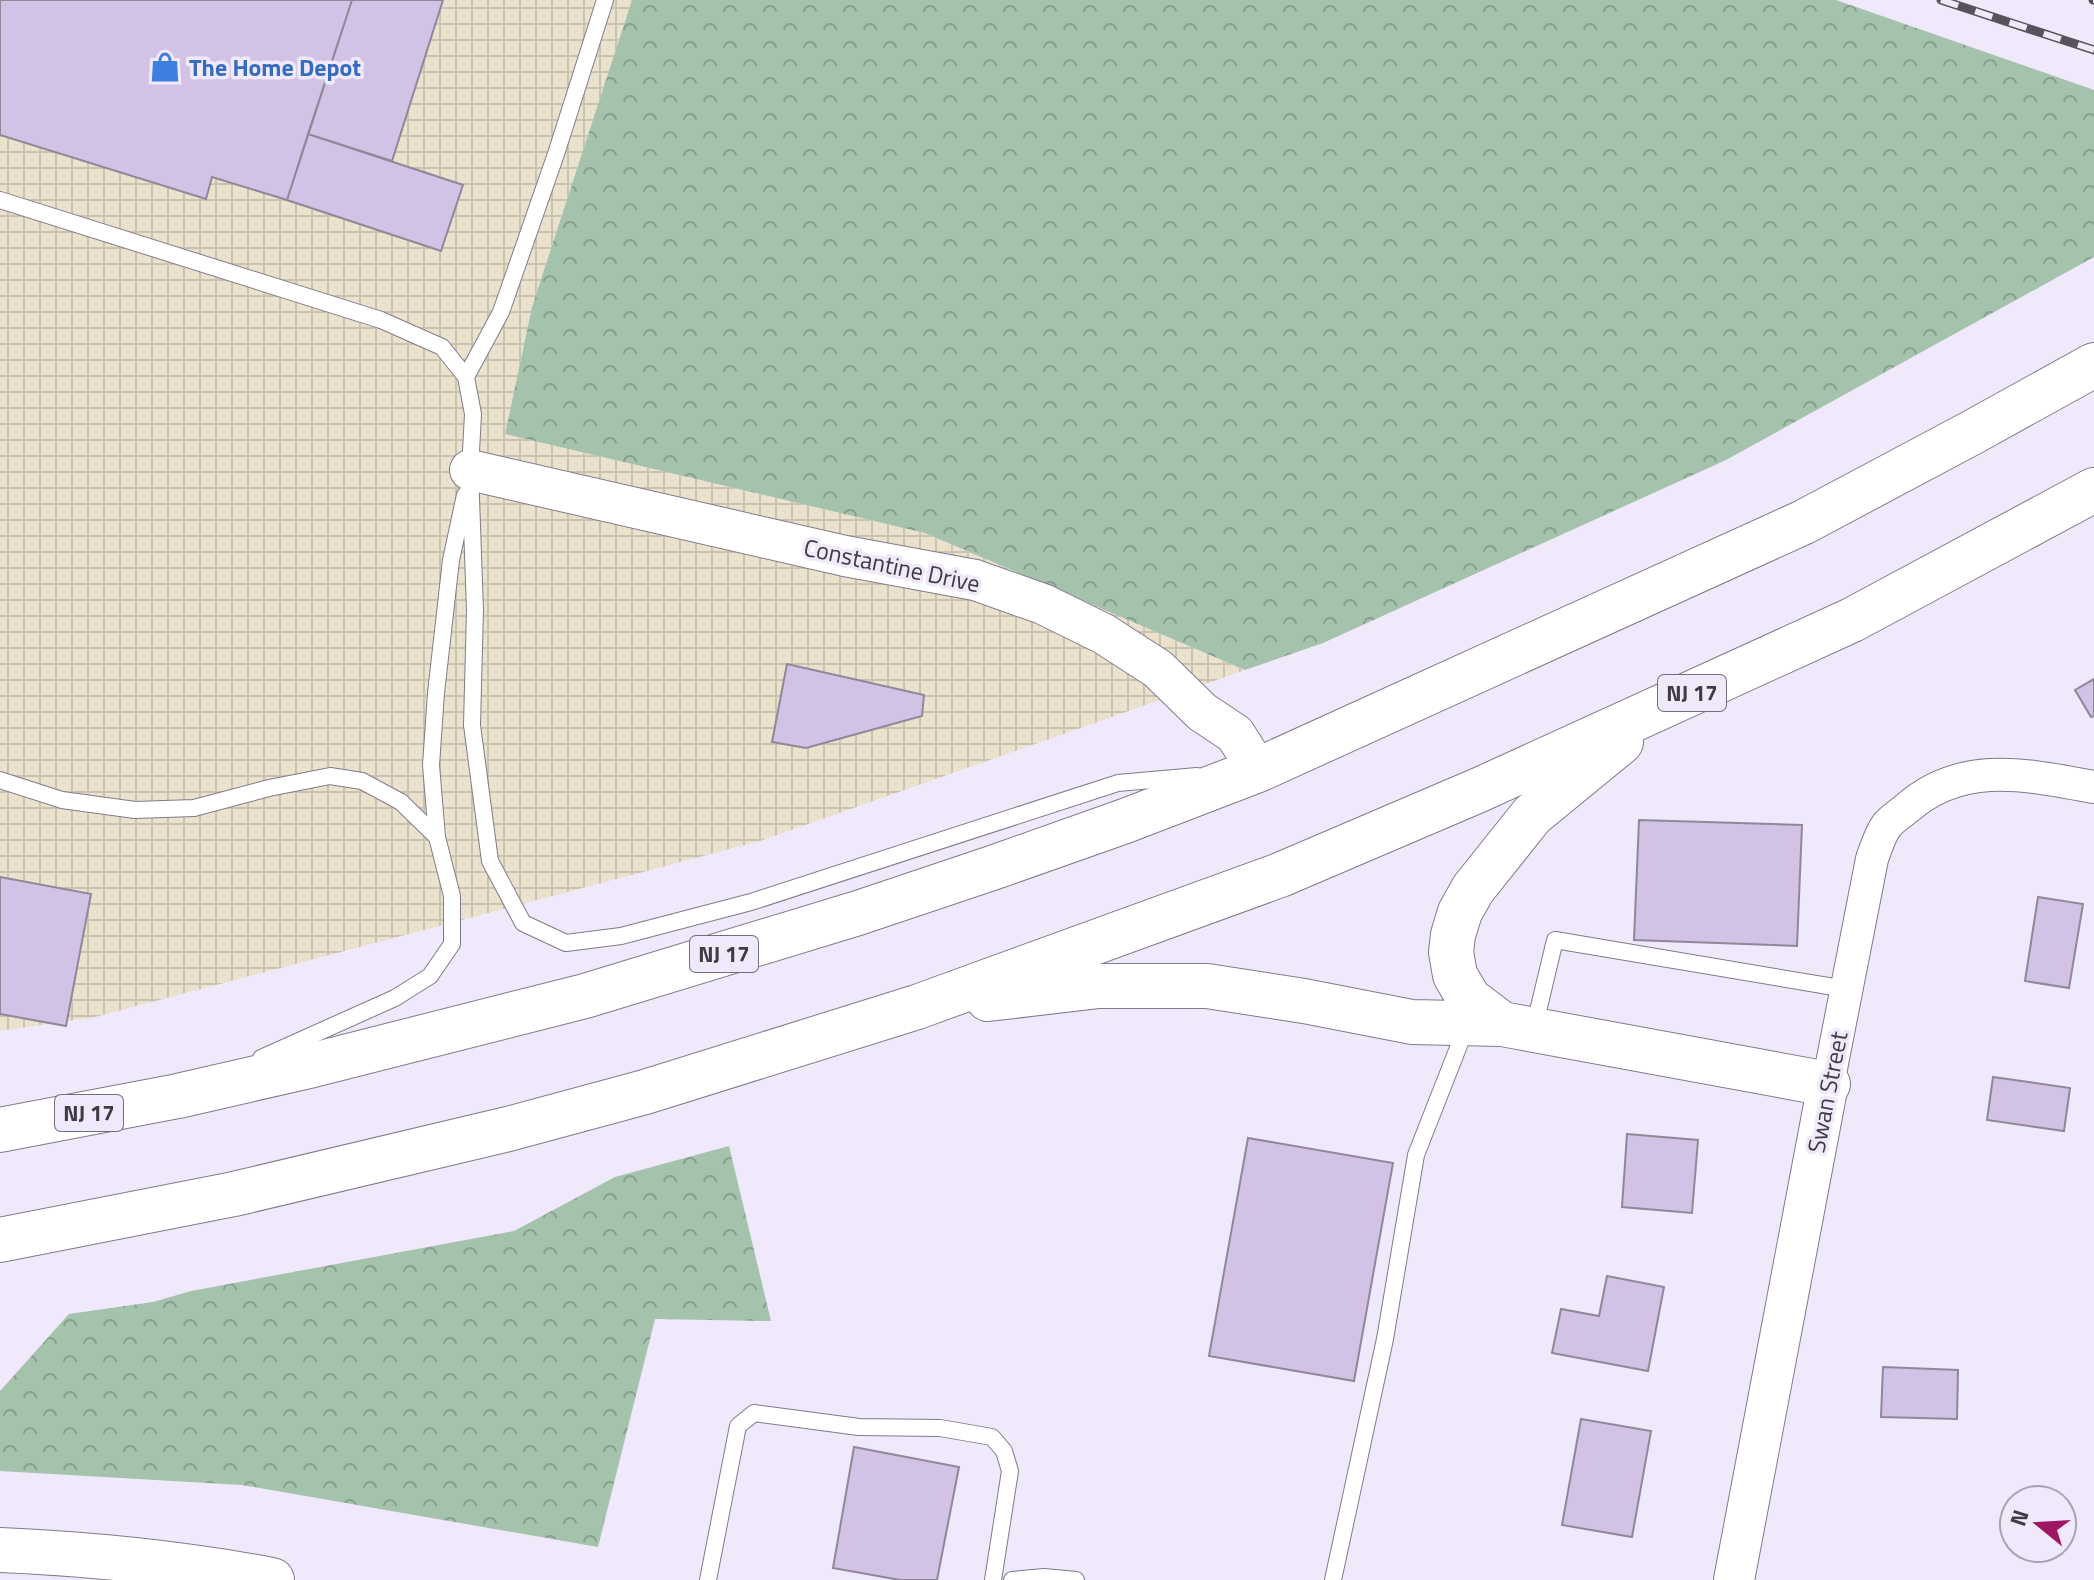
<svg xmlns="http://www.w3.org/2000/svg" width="2094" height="1580" font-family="'Titillium Web',sans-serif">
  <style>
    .industrial { fill: url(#industrial-grid) }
    .forest { fill: url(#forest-crowns) }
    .building { fill: #d2c2e6; stroke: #8f8898; stroke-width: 2 }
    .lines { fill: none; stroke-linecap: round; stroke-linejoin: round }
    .service-casing { stroke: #817a8a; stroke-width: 18 }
    .minor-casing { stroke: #817a8a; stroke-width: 34 }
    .tertiary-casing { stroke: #817a8a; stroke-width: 42 }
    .secondary-casing { stroke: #817a8a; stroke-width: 46 }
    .trunk-casing { stroke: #817a8a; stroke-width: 46 }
    .service { stroke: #fff; stroke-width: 16 }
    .minor { stroke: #fff; stroke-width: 32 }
    .tertiary { stroke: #fff; stroke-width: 40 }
    .secondary { stroke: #fff; stroke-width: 44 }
    .trunk { stroke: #fff; stroke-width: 44 }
    .rail-casing { stroke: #57535c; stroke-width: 9 }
    .rail { stroke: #f0e8fb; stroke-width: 6; stroke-dasharray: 18; stroke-linecap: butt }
    .labels { text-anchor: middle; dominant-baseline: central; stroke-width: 7; stroke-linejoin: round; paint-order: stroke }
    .shield { fill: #f0e8fb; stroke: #736f7a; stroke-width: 2 }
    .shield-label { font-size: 22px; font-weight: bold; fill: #3e3b42 }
    .shop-label { font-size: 24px; font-weight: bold; fill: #366cbe; stroke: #f0e8fb; text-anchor: start }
    .street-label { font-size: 24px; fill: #3e3b42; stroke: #f0e8fb }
  </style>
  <defs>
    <pattern id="industrial-grid" width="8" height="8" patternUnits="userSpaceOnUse" patternTransform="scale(2)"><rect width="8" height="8" fill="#ebe2cd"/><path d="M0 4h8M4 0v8" fill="none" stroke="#cbc3b1"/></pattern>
    <pattern id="forest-crowns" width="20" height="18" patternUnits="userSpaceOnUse" patternTransform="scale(2)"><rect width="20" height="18" fill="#a4c2ac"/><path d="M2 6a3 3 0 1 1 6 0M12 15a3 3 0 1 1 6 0" fill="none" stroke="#879f8e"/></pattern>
  </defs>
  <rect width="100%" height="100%" fill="#f0e8fb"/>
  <path class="industrial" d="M0,0H632L532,307L505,434L925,533L1245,670L760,841L95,1017L0,1031Z"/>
  <path class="forest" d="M632,0H1836L2094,90V257L1726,460L1323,643L1245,670L925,533L505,434L532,307Z
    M729,1146L771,1321L655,1319L598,1547L242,1485L0,1471V1391L69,1314L153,1302L191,1291L514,1231L615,1177Z"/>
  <path class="building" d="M0,0H352L287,200L212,177L206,199L0,135Z
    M352,0H443L392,161L308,134Z
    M308,134L463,185L441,251L287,200Z
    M787,664L924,695L922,716L806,748L772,742Z
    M2094,679V716L2091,717L2075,690Z
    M1639,820L1802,825L1797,946L1634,940Z
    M0,877L91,894L66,1026L0,1014Z
    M2038,897L2083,904L2069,988L2025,981Z
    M1993,1077L2070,1088L2064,1131L1987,1120Z
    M1627,1134L1698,1140L1692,1213L1622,1207Z
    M1248,1138L1393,1163L1354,1381L1209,1356Z
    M1607,1276L1664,1287L1648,1371L1552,1353L1561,1309L1599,1316Z
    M1883,1367L1958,1370L1957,1419L1881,1417Z
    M1581,1419L1651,1431L1632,1537L1562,1525Z
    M854,1447L959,1467L937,1580H900L833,1568Z"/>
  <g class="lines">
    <g class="service-casing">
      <path id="service" d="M0,200L381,320L442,347L466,377L473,414L470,470L475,610L472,725L490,861L523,923L566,943L621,936L751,902L1118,783L1197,776
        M466,377L501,312L556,154L605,0
        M0,780L62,800L135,810L194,808L269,788L330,776L362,781L401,802L437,837
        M1534,1028L1555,940L1846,989
        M261,1058L395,998L430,976L452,944V896L437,837L431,765L436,693L451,560L465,495
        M708,1580L738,1426L754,1413L859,1427L940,1428L992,1437L1004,1451L1010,1471L993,1580
        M1012,1580L1044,1577L1076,1580
        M1333,1580L1385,1339L1416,1155L1467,1025"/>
    </g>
    <g class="minor-casing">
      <path id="minor" d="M1828,1084L1872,859C1876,848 1880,834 1887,825C1892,819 1900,814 1906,809C1962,759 2027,775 2094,787"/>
    </g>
    <g class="tertiary-casing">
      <path id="tertiary" d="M470,470L845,556L975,580L1043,604L1104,634L1158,669L1202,712L1235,734L1258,770
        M1734,1580L1828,1084"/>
    </g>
    <g class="secondary-casing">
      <path id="secondary" d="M0,1550C91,1554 182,1563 272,1580"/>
    </g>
    <g class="trunk-casing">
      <path id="trunk" d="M988,999L1099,986H1207L1304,1001L1412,1022L1502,1024L1828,1084
        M1502,1024L1469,999L1455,975L1451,952L1453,935L1460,912L1473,889L1532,815L1621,742
        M0,1130L178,1096L313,1065L585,996L858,913L992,868L1125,821L1258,770L1804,522L1973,432L2094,365
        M0,1240L234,1194L508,1129L645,1092L917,1007L1280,875L1479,790L1852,620L2094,490"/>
    </g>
    <use href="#service" class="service"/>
    <use href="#minor" class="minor"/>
    <use href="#tertiary" class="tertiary"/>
    <use href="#secondary" class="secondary"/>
    <use href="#trunk" class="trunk"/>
    <g class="rail-casing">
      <path id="rail" d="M1941,0L2094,50
        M2093,0H2094"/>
    </g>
    <use href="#rail" class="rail"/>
  </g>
  <defs>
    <g id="shop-bare" transform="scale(2.4)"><path d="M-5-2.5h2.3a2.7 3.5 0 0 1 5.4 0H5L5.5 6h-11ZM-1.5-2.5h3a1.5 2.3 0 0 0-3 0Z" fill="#3f7fe0" stroke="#f0e8fb" stroke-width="2.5" paint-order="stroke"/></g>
  </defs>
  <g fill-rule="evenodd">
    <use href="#shop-bare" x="165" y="67"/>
  </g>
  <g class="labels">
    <g class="shield">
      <rect x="1658" y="675" width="68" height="36" rx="6"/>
      <rect x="690" y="936" width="68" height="36" rx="6"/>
      <rect x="55" y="1095" width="68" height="36" rx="6"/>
    </g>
    <g class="shield-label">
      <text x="1692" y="693">NJ 17</text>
      <text x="724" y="954">NJ 17</text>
      <text x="89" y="1113">NJ 17</text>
    </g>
    <g class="shop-label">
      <text x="189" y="67">The Home Depot</text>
    </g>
    <g class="street-label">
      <text transform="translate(892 565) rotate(12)">Constantine Drive</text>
      <text transform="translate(1827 1092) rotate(-79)">Swan Street</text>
    </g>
  </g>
  <g transform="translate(2038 1524) rotate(288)"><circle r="38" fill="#f0e8fb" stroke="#a9a3b1" stroke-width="2"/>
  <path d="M0-6L14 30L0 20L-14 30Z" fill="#a01662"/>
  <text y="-12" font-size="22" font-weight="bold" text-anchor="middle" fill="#3e3b42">N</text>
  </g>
</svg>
